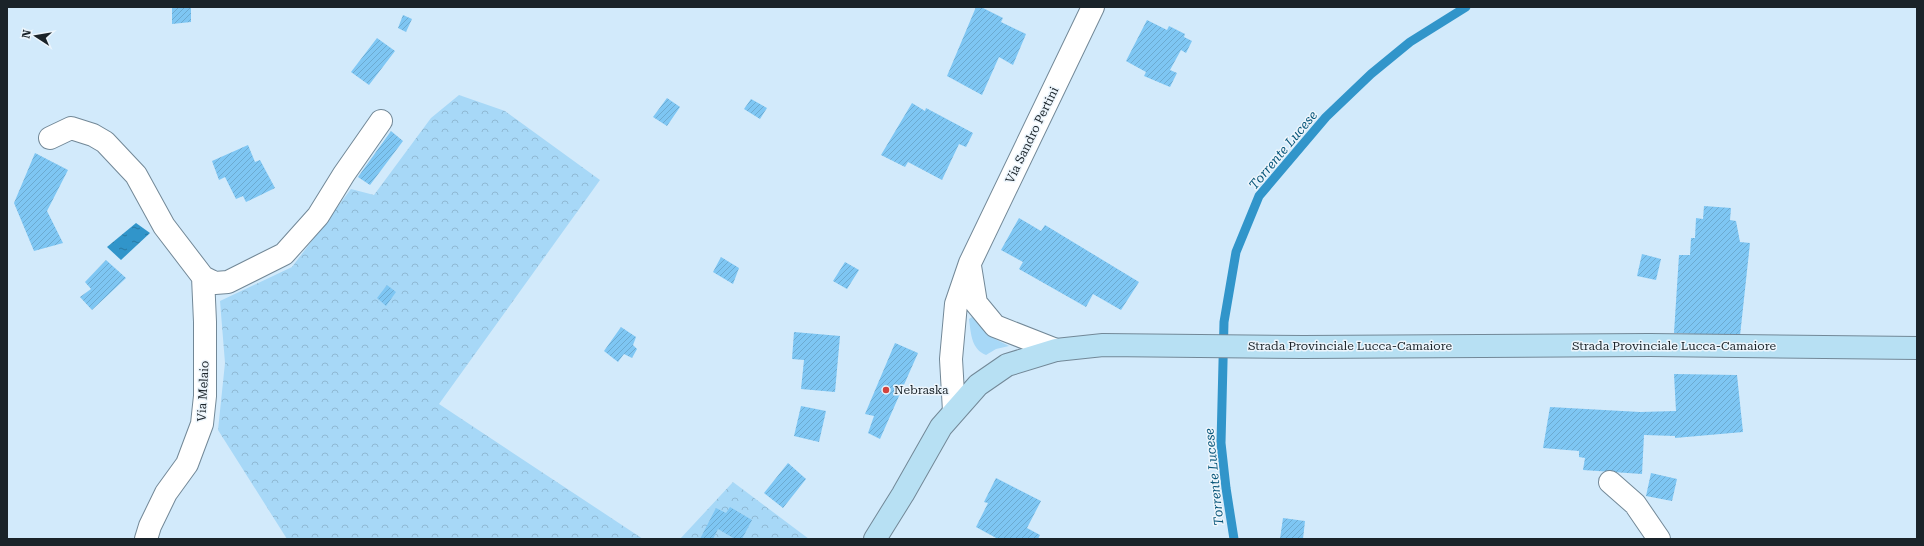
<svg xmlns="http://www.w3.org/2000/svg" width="1924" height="546" font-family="'Roboto Serif',serif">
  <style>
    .green { fill: #a7d8f7 }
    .park { fill: url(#park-crowns) }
    .water { fill: url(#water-ripples) }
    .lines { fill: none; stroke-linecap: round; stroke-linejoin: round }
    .stream { stroke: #3195ca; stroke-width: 9 }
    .building { fill: url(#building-hatch) }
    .street-casing { stroke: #728897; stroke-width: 24 }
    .secondary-casing { stroke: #728897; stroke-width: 24 }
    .street { stroke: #fff; stroke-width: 22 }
    .secondary { stroke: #b7e0f3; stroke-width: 22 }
    .poi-dot { fill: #d2433d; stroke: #ecf5fc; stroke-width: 1.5 }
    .labels { text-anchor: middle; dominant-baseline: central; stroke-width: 3; stroke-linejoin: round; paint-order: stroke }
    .street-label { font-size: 12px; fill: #1a2329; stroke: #ecf5fc }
    .poi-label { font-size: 12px; fill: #1a2329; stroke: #ecf5fc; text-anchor: start }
    .water-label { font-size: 13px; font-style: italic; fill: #08567a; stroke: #ecf5fc }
  </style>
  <defs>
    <pattern id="park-crowns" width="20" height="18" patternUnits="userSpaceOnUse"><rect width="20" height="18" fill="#a7d8f7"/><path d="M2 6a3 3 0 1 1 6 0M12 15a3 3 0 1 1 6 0" fill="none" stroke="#8fb9d4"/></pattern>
    <pattern id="water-ripples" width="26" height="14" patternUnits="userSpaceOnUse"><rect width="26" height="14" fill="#3195ca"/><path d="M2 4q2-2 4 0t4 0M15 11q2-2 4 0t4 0" fill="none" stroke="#2979a4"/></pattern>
    <pattern id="building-hatch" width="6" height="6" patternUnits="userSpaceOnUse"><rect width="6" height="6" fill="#7ec6f3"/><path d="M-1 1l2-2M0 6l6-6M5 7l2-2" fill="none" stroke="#6caad0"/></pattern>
  </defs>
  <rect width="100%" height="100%" fill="#d2eafb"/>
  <path class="green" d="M972,317L993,338L1009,346L996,349L986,355C971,349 971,333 969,319Z"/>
  <path class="park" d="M459,95L505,111L600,180L439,404L643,539H287L218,430L225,363L220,301L292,267L351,189L374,195L431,118Z
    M733,482L809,539H680Z"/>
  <path class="water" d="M136,223L150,233L121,260L107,247Z"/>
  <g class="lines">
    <path class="stream" d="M1234,539L1226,488L1221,443L1224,322L1236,252L1259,196L1326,117L1371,74L1410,42L1466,7"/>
  </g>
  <path class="building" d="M172,7H191V22L172,24Z
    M976,7H981L1003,18L1001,22L1026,34L1013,65L999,57L982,95L947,76Z
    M403,15L412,19L406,32L398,28Z
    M1147,20L1167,30L1169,26L1185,34L1184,37L1192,41L1186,53L1181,50L1170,70L1177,73L1170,87L1144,76L1146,72L1126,61Z
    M377,38L395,51L369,85L351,72Z
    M667,98L680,107L667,126L653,117Z
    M751,99L767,108L760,119L744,109Z
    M912,103L925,111L926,108L973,133L966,147L959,144L942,180L908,162L905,167L881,155Z
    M391,131L403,141L370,185L358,177Z
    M248,145L255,162L260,160L275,188L246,202L243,196L236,199L225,177L219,180L212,161Z
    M35,153L68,170L47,211L63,243L34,251L14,203Z
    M1704,206L1731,208L1730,220L1736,221L1740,242L1750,243L1740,336L1674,333L1679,255H1690L1691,238H1695L1696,218L1703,219Z
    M1019,218L1041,231L1045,225L1139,282L1121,310L1093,294L1086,307L1019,269L1023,262L1001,250Z
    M1642,254L1661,259L1656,280L1637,276Z
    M721,257L739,268L733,284L713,272Z
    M106,260L126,278L92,310L80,297L91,289L85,282Z
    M845,262L859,270L847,289L833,281Z
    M387,285L396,292L386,306L377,298Z
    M621,327L636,337L633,345L637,349L632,358L624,354L618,362L604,351Z
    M794,332L840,336L835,392L801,389L804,360L792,359Z
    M895,343L918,353L880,439L868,433L874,416L865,414Z
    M1674,374L1737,375L1743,432L1675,438V436L1644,435L1642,474L1583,470L1585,458L1579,457V451L1543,448L1550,407L1640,412L1676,411Z
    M801,406L826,411L819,442L794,436Z
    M788,463L806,479L783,508L764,493Z
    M1651,473L1677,479L1672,501L1646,496Z
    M996,478L1041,501L1027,528L1040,535L1038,539H998L976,527L988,503L984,502Z
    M730,507L752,520L742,539H735L718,529L713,539H700L716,508L726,513Z
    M1283,518L1305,521L1303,539H1280Z"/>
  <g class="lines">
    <g class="street-casing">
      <path id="street" d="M50,138L71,128L93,135L105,142L136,175L164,226L203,277L205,322V396L202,424L187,464L166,493L150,526L146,539
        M970,266L976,303L995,326L1056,350
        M203,277L215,283L228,282L284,254L318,216L344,174L381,121
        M954,411L951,359L956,304L970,263L1093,7
        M1610,482L1635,504L1659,539"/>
    </g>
    <g class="secondary-casing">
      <path id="secondary" d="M875,539L903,494L941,427L978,385L1007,365L1056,350L1103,345L1303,347L1650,345L1917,348"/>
    </g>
    <use href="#street" class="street"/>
    <use href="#secondary" class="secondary"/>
  </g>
  <circle class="poi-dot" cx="886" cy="390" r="4"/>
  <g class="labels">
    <g class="street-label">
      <text transform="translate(1032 135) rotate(-64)">Via Sandro Pertini</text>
      <text x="1350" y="346">Strada Provinciale Lucca-Camaiore</text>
      <text x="1674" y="346">Strada Provinciale Lucca-Camaiore</text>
      <text transform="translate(203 391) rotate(-87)">Via Melaio</text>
    </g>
    <g class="poi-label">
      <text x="894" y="390">Nebraska</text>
    </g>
    <g class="water-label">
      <text transform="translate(1283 150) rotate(-50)">Torrente Lucese</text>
      <text transform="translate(1214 477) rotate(-96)">Torrente Lucese</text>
    </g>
  </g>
  <rect width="1924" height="546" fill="none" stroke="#1a2329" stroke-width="16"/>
  <g transform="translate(36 36) rotate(282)" stroke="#ecf5fc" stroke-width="3" paint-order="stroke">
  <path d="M0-3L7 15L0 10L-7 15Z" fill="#1a2329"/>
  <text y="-6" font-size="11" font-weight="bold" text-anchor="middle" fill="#1a2329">N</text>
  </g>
</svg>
